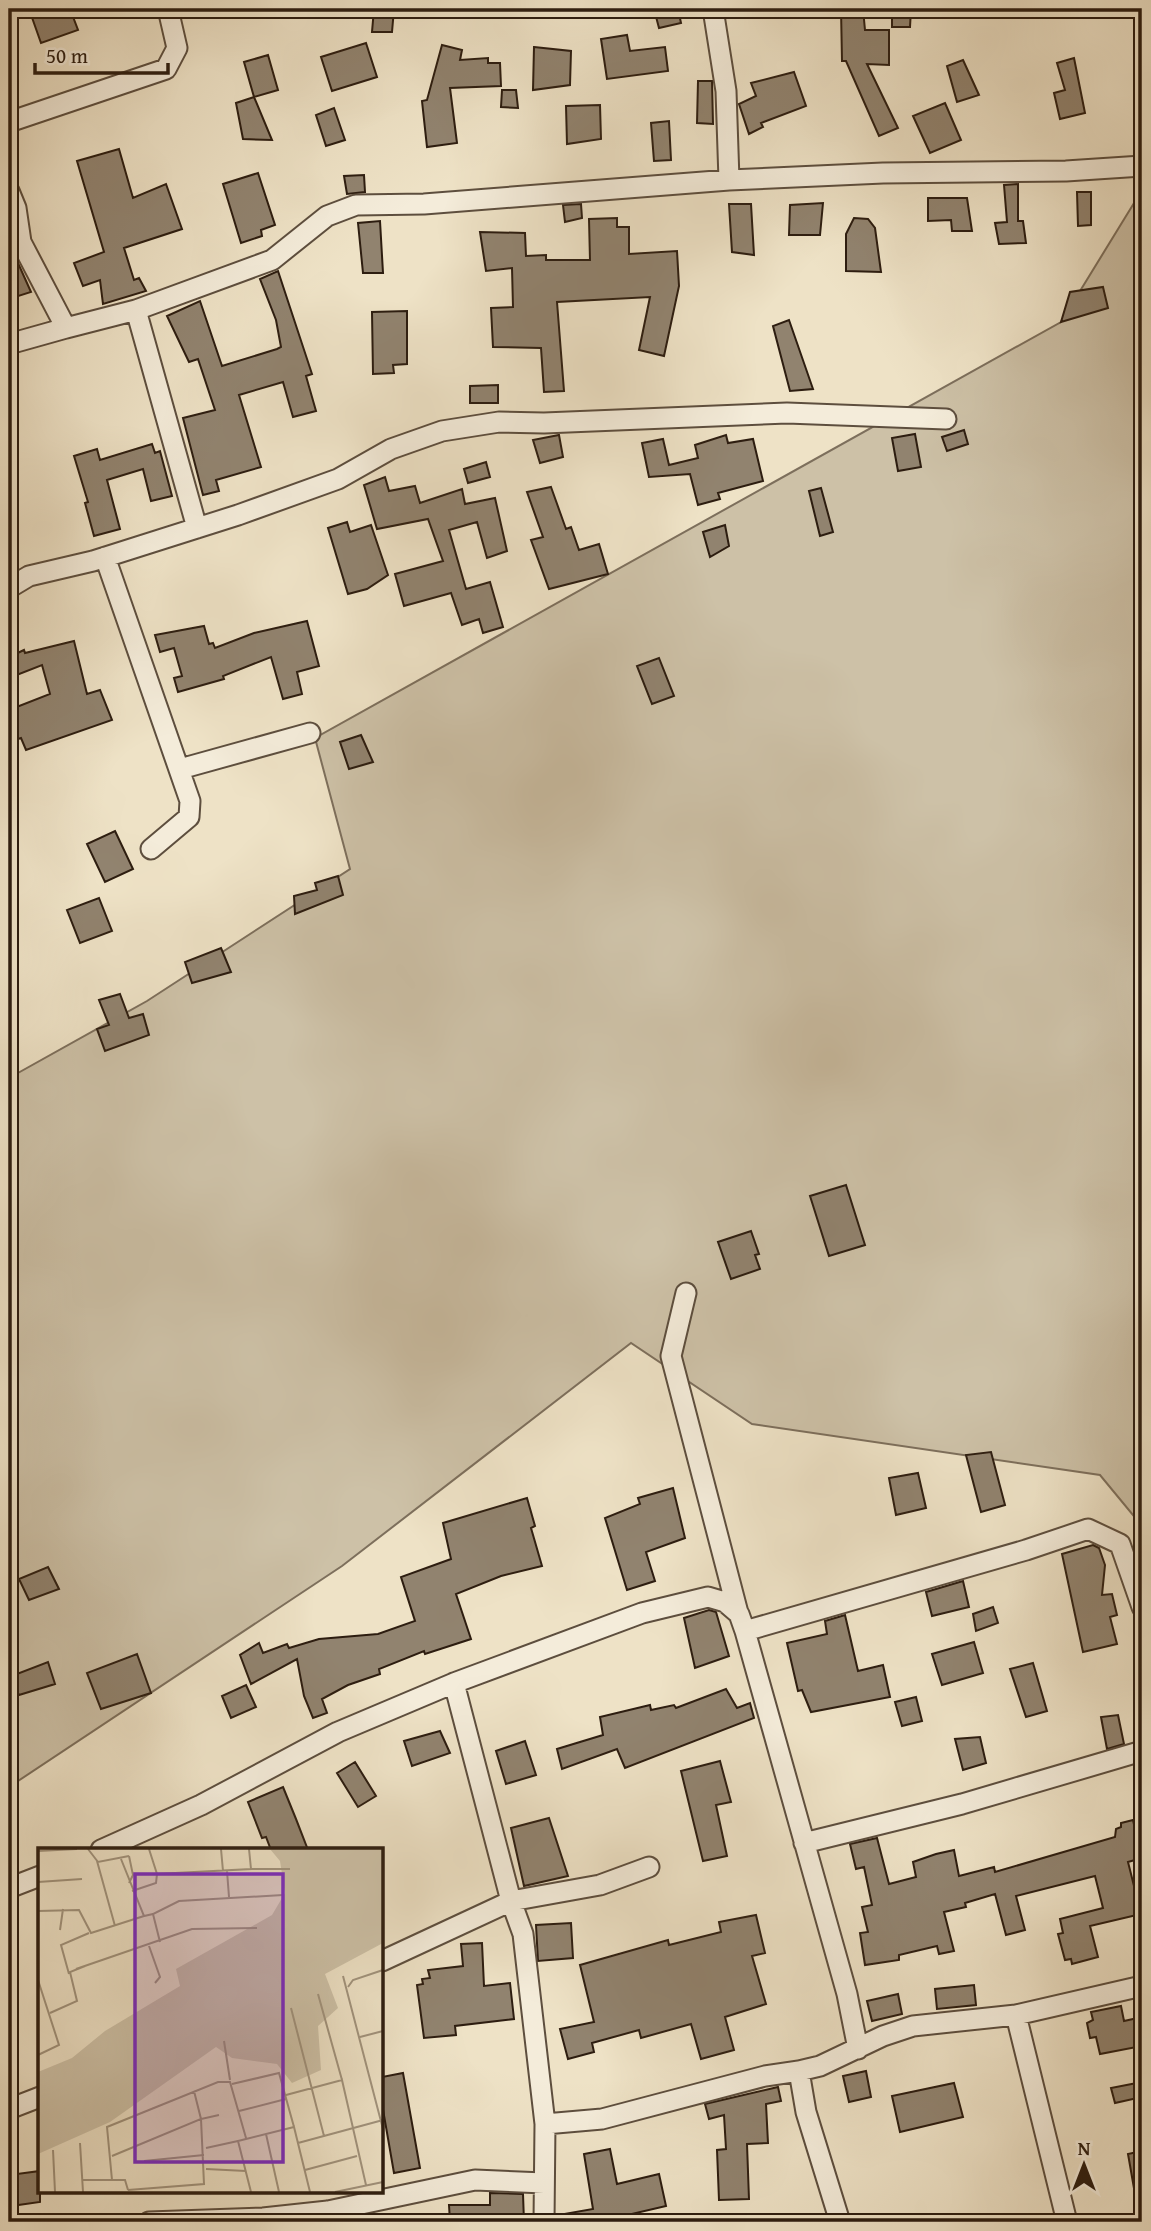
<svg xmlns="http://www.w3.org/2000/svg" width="1151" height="2231" font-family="'Gentium Book Plus',serif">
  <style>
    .green { fill: #cdc1a7; stroke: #7d6f5c; stroke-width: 2 }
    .building { fill: #91836f; stroke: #2d1d10; stroke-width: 2 }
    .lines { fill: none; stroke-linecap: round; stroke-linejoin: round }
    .minor-casing { stroke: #5d4e3e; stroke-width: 23 }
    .minor { stroke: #f4ecda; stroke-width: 19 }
    .inset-road { fill: none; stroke: #a1937d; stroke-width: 2 }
    .view { fill: #7b2cbf; fill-opacity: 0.15; stroke: #7b2cbf; stroke-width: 3.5 }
    .inset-edge { fill: none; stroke: #2d1d10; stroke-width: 3.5 }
  </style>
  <rect width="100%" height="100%" fill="#eee2c6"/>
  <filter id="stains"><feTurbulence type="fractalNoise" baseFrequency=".00286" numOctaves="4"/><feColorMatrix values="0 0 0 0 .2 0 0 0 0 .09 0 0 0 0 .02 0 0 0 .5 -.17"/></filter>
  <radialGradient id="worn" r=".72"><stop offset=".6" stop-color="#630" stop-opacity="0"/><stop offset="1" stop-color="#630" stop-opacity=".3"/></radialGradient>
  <path class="green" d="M1142,190V1526L1100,1475L752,1424L631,1343L342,1566L9,1787V1078L147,1001L350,869L315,738L1061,322Z"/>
  <path class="building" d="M29,9H70L78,30L41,43Z
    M374,9H394L392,32H372Z
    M654,9H678L681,23L659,28Z
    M841,9H863L865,30H889V65L867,64L898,128L879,136L846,61H842Z
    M892,9H911L910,27H892Z
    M627,35L630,51L665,47L668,71L607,79L601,39Z
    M366,43L377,77L332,91L321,57Z
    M442,45L462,50L460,60L488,58V63H500L501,86L450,88L457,143L427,147L422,101L427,100Z
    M534,47L571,51L570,85L533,90Z
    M268,55L278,90L254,97L244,62Z
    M1074,58L1085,113L1060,119L1054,93L1065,90L1057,63Z
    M963,60L979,95L957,102L947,66Z
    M794,72L806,106L761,123L763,127L749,134L739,104L756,96L751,83Z
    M698,81H712L713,124L697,123Z
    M502,90H516L518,108L501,107Z
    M254,97L272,140L243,139L236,103Z
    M945,103L961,140L930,153L913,116Z
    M600,105L601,139L567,144L566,106Z
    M334,108L345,140L326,146L316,115Z
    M669,121L671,160L654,161L651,123Z
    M119,149L133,198L166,184L182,229L124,248L134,280L139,278L146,291L103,304L100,280L83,286L74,263L104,252L77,161Z
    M258,173L275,225L261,230L262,236L241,243L223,184Z
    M364,175L365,192L347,194L344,176Z
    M1018,184V221H1023L1026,243L999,244L995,223L1007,222L1004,185Z
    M1077,192H1091V225L1078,226Z
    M928,198H967L972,231H952L951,220L928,221Z
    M823,203L820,235H789L790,205Z
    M581,204L582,218L565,222L563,205Z
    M729,204H751L754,255L732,252Z
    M617,218V227H629V254L677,251L679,286L664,356L639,350L650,297L557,302L564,391L544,392L541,348L493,347L491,308L513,307L512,268L486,271L480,232L525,233L526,256L546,255V260H590L589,219Z
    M854,218L868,219L875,228L881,272L846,271V234Z
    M380,221L383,273H363L358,223Z
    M9,243L31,292L9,299Z
    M278,271L312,374L306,376L316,411L293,417L283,382L239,395L261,467L216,480L219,491L203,495L183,418L215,410L198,359L189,362L167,316L200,301L222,366L277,349L281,347L276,320L260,279Z
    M1103,287L1108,308L1061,322L1070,292Z
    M407,311V364L393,365L394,373L373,374L372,312Z
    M789,320L813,389L790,391L773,326Z
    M498,385V403H470V386Z
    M964,430L968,444L947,451L942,437Z
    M915,434L921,467L898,471L892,438Z
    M559,435L563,457L540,463L533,440Z
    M726,435L728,443L753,439L763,481L718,493L720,499L698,505L690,474L649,477L642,443L663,439L669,465L698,458L695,445Z
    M152,444L155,453L160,451L172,496L151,501L143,469L107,480L120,529L94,536L85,503L88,502L74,456L97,449L100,460Z
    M486,462L490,477L468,483L464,469Z
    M385,477L389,491L415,486L420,503L462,489L465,504L495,498L507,551L487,558L477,522L449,530L466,589L490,582L503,627L483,633L479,619L462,625L451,593L404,606L395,574L443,561L428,519L377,529L364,485Z
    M551,487L566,529L571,527L579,550L599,544L608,574L549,589L531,540L543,537L527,492Z
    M821,488L833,532L820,536L809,491Z
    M347,522L350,532L371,525L388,575L367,589L348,594L328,528Z
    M725,525L729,546L710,557L703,532Z
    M307,621L319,666L297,672L302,694L283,699L271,657L223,676L224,679L178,692L174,678L182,676L174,648L160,652L155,635L204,626L209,644L213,643L215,648L254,633Z
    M74,641L87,694L100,690L112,720L26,750L21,738L9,742V710L50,694L42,665L9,678V657L24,650L25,653Z
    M659,658L674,696L652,704L637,666Z
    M361,735L373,762L349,769L340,742Z
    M115,831L133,869L105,882L87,844Z
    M338,876L343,895L295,914L294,896L317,890L315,883Z
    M99,898L112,931L80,943L67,910Z
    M221,948L231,972L192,983L185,962Z
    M120,994L129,1018L143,1014L149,1035L105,1051L97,1029L109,1025L99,1000Z
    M846,1185L865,1245L829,1256L810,1196Z
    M751,1231L759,1254L755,1255L760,1269L731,1279L718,1242Z
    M991,1452L1005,1505L981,1512L966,1455Z
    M918,1473L926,1508L896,1515L889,1478Z
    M673,1488L685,1538L646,1552L655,1581L627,1590L605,1518L640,1504L638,1498Z
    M527,1498L535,1526L531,1528L542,1566L501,1576L456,1594L471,1639L425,1654L424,1651L379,1669L380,1674L348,1685L322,1699L327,1713L313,1718L304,1696L297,1659L251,1684L240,1655L259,1643L263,1653L287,1644L289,1648L319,1639L378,1634L415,1621L401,1577L451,1559L443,1523Z
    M1093,1545L1099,1548L1105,1565L1102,1595L1112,1594L1117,1615L1110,1617L1117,1644L1083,1652L1062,1554Z
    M48,1567L59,1589L29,1600L19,1579Z
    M963,1581L969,1607L932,1616L926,1592Z
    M993,1607L998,1623L976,1631L973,1614Z
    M709,1610L716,1612L729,1656L695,1668L684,1618Z
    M845,1615L858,1671L883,1665L890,1697L811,1712L802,1690L798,1691L787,1643L827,1634L825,1621Z
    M974,1642L983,1673L942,1685L932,1654Z
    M137,1654L151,1693L101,1709L87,1673Z
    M48,1662L55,1684L19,1695L9,1677Z
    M1033,1663L1047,1711L1026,1717L1010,1669Z
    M246,1685L256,1707L231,1718L222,1696Z
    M726,1689L737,1708L750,1703L754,1718L625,1768L617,1749L562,1769L557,1749L603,1735L600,1717L650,1705L651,1710L674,1705L676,1708Z
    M916,1697L922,1721L902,1726L895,1702Z
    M1118,1715L1124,1744L1107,1749L1101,1717Z
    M440,1731L450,1753L412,1766L404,1741Z
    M980,1737L986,1763L963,1770L955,1739Z
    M525,1741L536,1775L506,1784L496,1751Z
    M720,1761L731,1802L716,1805L727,1856L703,1861L681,1771Z
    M355,1762L376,1796L358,1807L337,1773Z
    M283,1787L296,1819L308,1850H271L266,1837L262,1838L248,1802Z
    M549,1818L568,1876L524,1886L511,1828Z
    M1133,1820L1136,1833L1142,1832V1858L1128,1862L1141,1914L1090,1926L1098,1957L1072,1964L1071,1959L1065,1960L1058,1934L1063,1933L1060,1919L1103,1908L1095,1876L1016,1896L1025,1930L1006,1935L995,1894L965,1903L966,1907L944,1912L954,1951L939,1954L937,1946L899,1955V1960L865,1965L860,1933L868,1932L862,1907L872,1905L864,1867L856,1869L850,1844L877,1838L889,1884L916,1877L913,1862L936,1854L954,1850L959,1876L994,1867L995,1872L1115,1837L1116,1829L1121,1827V1823Z
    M756,1915L765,1953L752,1956L766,2004L725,2017L734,2050L701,2059L691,2024L641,2038L639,2030L592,2043L594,2052L568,2059L560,2029L594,2022L580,1965L668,1940L669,1945L721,1932L719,1922Z
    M571,1923L573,1958L538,1961L536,1925Z
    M482,1943L484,1986L510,1983L514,2019L455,2026L456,2035L424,2038L417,1985L423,1984L422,1979L430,1978L428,1970L463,1966L461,1944Z
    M974,1985L976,2005L937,2009L935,1989Z
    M898,1994L902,2014L872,2021L867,2001Z
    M1121,2006L1124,2021L1142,2017V2046L1100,2054L1096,2037L1090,2038L1087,2023L1093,2020L1091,2012Z
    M866,2071L871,2097L849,2102L843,2076Z
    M403,2073L420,2168L394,2173L382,2104V2077Z
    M1142,2082V2097L1115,2103L1111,2088Z
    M954,2083L963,2117L900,2132L892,2096Z
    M778,2087L781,2101L766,2104L768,2143L747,2144L749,2199L719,2200L717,2150L726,2149L724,2115L709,2119L705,2104Z
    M610,2149L617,2184L659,2174L666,2206L623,2216V2222H564V2214L593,2209L584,2154Z
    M1142,2151V2193L1135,2194L1128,2154Z
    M40,2171V2202L11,2206L9,2175Z
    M490,2193L523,2194L524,2222H450L449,2205H490Z"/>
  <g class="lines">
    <g class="minor-casing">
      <path id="minor" d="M713,9L726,91L729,180
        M9,122L166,69L177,48L168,9
        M9,191L16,208L21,242L66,328L136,310
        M9,344L66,328
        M197,528L136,310L272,260L327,216L356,205L424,204L729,180L883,173L1066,171L1142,166
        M105,557L190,801L189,817L151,849
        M9,588L29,576L93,561L238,515L338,479L391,449L442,431L499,422L544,423L787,413L946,419
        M180,769L310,733
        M686,1293L671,1356L738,1613
        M745,1631L1026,1550L1088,1529L1120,1544L1142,1607
        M804,1843L962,1804L1142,1751
        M101,1850L201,1805L338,1732L454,1683L642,1613L708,1597L725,1602L739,1614L745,1631L847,1994L858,2049
        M9,1888L40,1876
        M382,1961L511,1901L454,1683
        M1016,2015L1067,2222
        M9,2109L40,2097
        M545,2124L602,2119L765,2076L799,2071
        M149,2222L263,2218L328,2211L475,2180L544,2183
        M544,2222L545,2124L523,1934L511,1901L600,1885L649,1867
        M840,2222L806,2112L799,2071L820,2066L883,2036L913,2026L1016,2015L1142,1986"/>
    </g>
    <use href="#minor" class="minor"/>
  </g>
  <g transform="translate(38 1848)">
    <rect width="345" height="345" fill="#eee2c6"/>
    <path d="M232,1H345V95L287,126L300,160L280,178L283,222L254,235L239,216L194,210L178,199L72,274L0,306V224L34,210L67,183L142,138L138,121L234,67L247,45L242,13Z" fill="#cdc1a7"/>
    <path class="inset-road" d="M50,1L60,14L91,8M111,1L119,26M183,1L185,23M0,3L39,1M91,8L95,27L91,35M83,11L106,68L115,66M59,13L77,78M213,21H252M189,23L191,49M0,34L44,31M94,43L118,35L119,26L213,21L211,1M0,63L41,62L53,85L106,68M22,82L25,61M122,94L115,66L141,53L245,47M111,98L122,129L117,135M38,121L154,81L219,80M31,126L23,97L51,85M305,128L345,281M0,132L21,197L0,207M310,139L315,132L345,122M280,146L304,232M253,160L286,288M12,165L39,153L32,124L47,118M322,189L345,183M186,193L192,232M194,236L241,225L256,279M248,247L304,232L328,337M201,263L248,251M228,286L241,344M42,295L45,344M260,295L345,272M168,300L200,293M15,302L17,344M74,308L163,271L156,243M106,313L166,307M168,321L208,323M267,322L319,308M44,332H74L69,279L180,234H192L208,290M74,332H87L90,342M90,342L166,336L163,271L181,267M213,344L200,293L256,279L272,344M297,344L345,334"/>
    <path class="view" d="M97,26H245V314H97Z"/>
    <rect width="345" height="345" class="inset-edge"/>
  </g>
  <rect width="1151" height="2231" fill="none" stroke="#eee2c6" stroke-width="35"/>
  <rect x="10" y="10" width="1130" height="2210" fill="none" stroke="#2d1d10" stroke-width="3.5"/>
  <rect x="18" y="18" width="1116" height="2196" fill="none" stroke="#2d1d10" stroke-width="2"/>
  <g transform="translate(1084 2165)" stroke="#f4ecda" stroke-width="5" paint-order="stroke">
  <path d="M0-5L12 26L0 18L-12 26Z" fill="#2d1d10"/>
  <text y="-10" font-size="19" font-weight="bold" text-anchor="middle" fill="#2d1d10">N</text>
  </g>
  <path d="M35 63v10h133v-10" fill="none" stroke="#2d1d10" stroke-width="3.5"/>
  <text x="46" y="63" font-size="21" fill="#2d1d10" stroke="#f4ecda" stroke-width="5" paint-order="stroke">50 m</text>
  <rect width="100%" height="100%" filter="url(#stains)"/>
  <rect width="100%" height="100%" fill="url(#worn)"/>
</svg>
